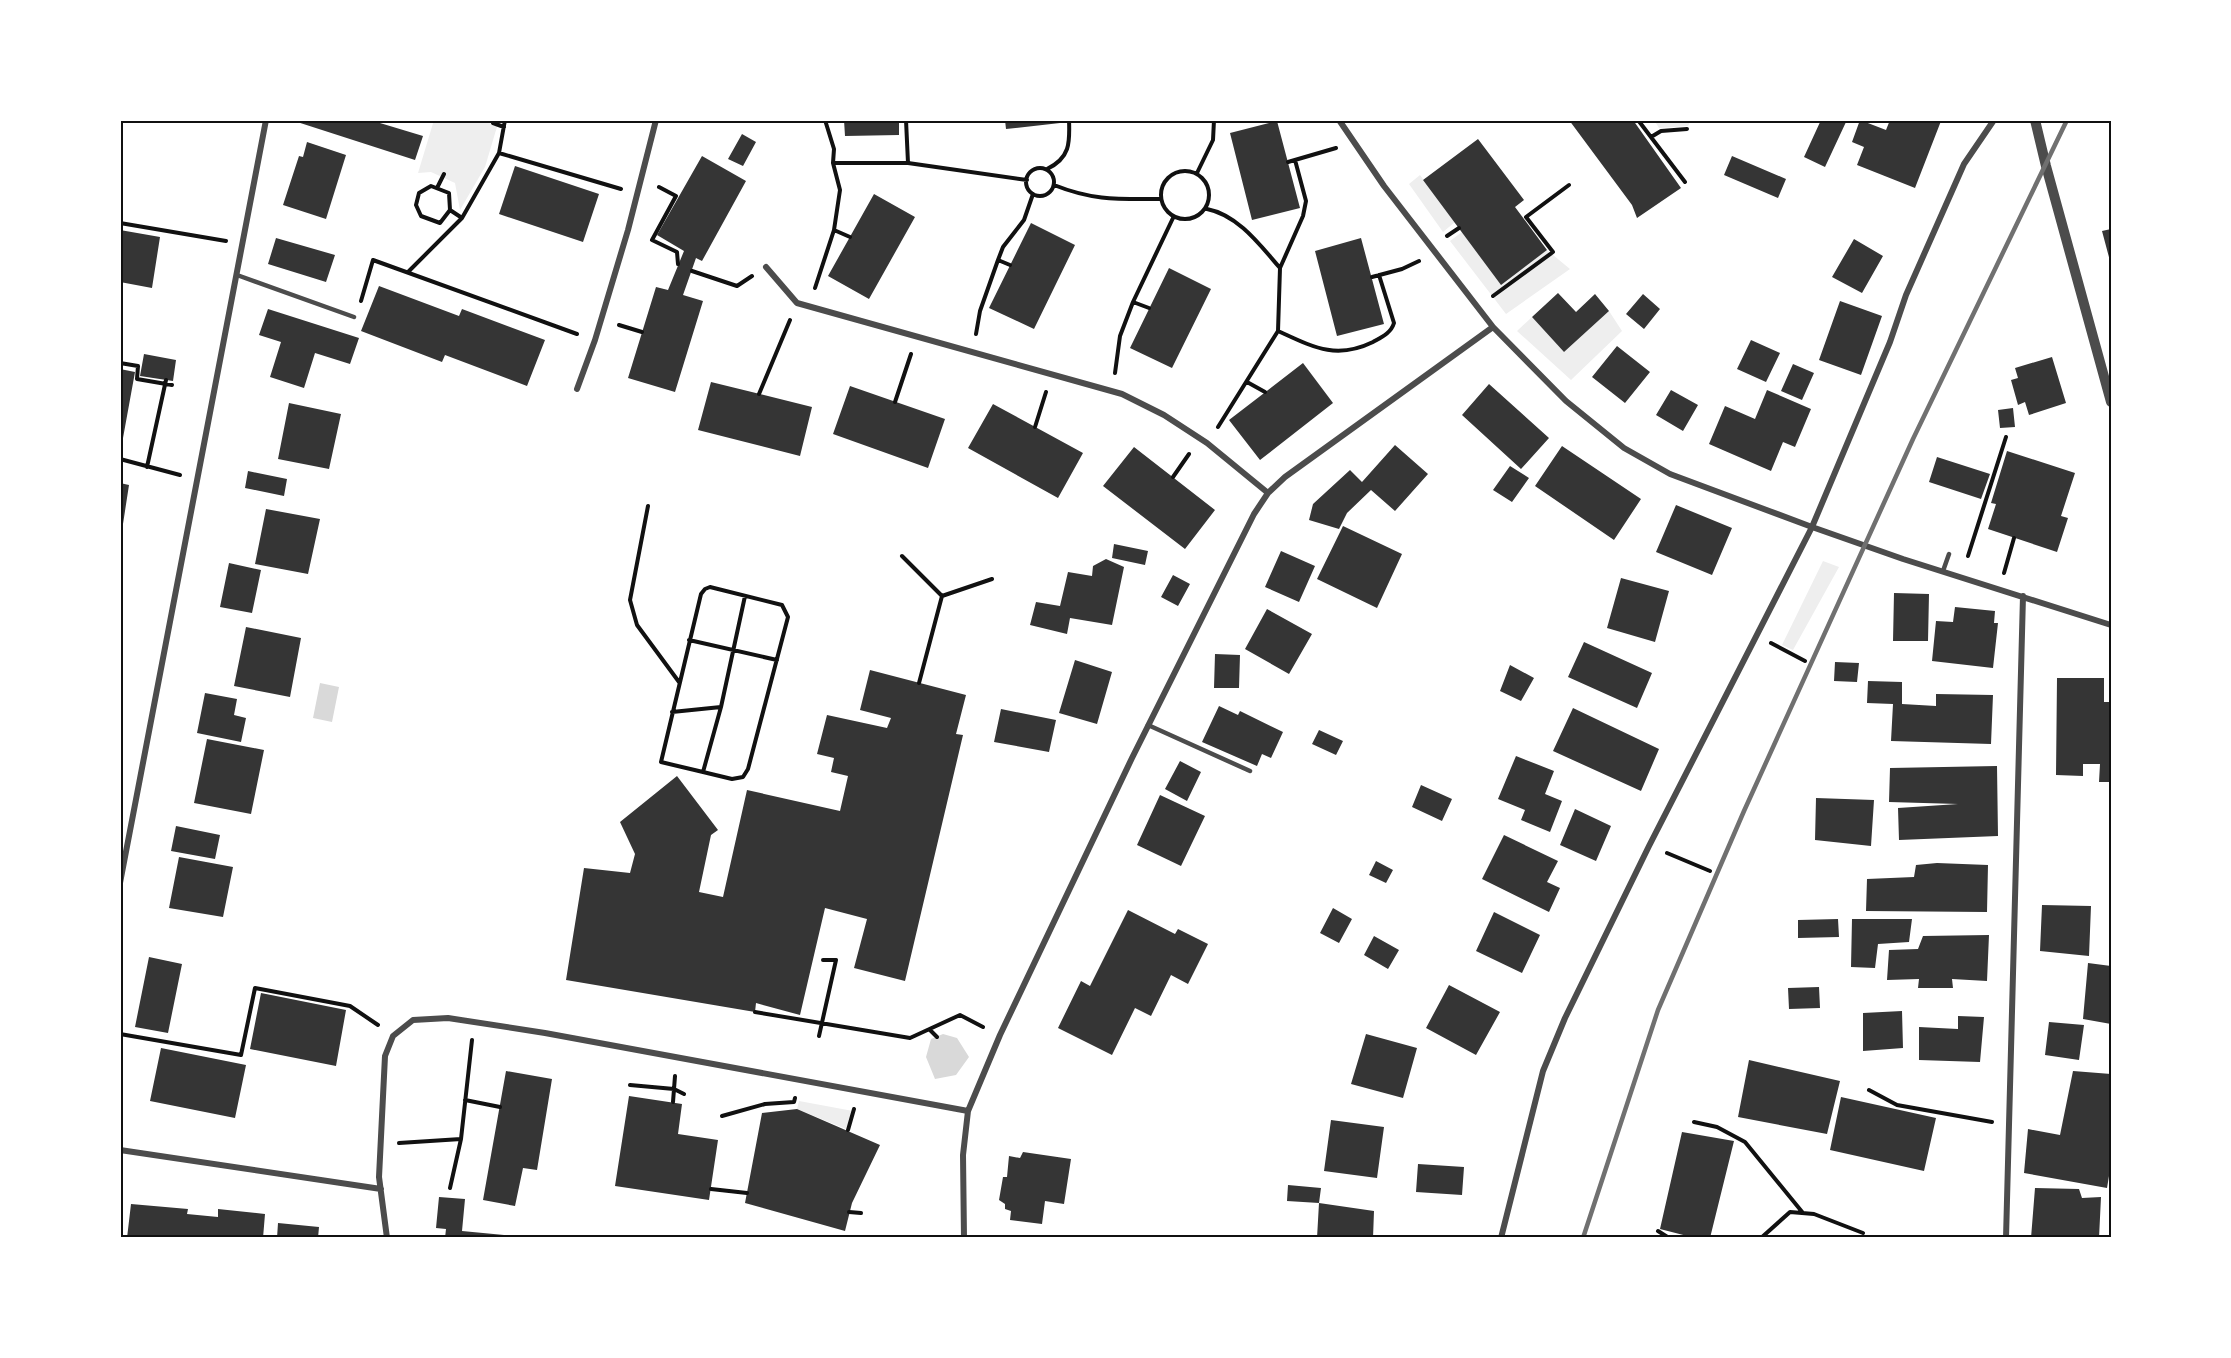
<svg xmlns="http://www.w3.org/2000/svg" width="2231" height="1358" font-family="'IBM Plex Sans',sans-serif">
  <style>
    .green { fill: #eee }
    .water { fill: #d9d9d9 }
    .building { fill: #353535 }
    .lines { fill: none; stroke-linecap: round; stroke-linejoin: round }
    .path { stroke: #111; stroke-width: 4 }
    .service { stroke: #4c4c4c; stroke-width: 4.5 }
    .minor { stroke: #4c4c4c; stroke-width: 6 }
    .tertiary { stroke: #4c4c4c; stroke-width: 10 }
    .rail { stroke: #707070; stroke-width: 4.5 }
    .neatline { fill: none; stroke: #111; stroke-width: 2 }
  </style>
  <rect width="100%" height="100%" fill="#fff"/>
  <path class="green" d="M434,120H499L485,167L460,210L455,183L431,172L418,173Z
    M1654,120H1691L1688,126L1659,128Z
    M1420,175L1455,222L1443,232L1409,184Z
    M1462,232L1501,284L1547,250L1570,269L1506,314L1450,241Z
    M1609,311L1622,331L1571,380L1517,331L1532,317L1564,352Z
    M1823,561L1839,567L1793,650L1782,645Z
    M799,1101L853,1111L846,1129L797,1109Z"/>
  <path class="water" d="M320,683L339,687L332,722L313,718Z
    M943,1034L957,1038L969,1057L956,1075L935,1079L926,1057L931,1039Z"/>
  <path class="building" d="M291,120H370L423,136L415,160Z
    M844,120H899V135L845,136Z
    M1005,120H1059L1060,123L1006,129Z
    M1569,120H1633L1681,188L1637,218L1632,205Z
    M1821,120H1842L1846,122L1825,167L1804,157Z
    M1860,120L1886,130L1890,120L1941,121L1915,188L1857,165L1864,147L1852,142Z
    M1277,121L1300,208L1252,220L1230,133Z
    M742,134L756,142L743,166L728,159Z
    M1478,139L1524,200L1515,207L1547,250L1501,285L1423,180Z
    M307,142L346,155L326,219L283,205L299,156L303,157Z
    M702,156L746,181L702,261L696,258L683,295L703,301L675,392L628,378L656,287L668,290L684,251L657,235Z
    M1732,156L1786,179L1778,198L1724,175Z
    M515,166L599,194L583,242L499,214Z
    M874,194L915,217L869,299L828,276Z
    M1031,223L1075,245L1034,329L989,308Z
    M2111,229V261H2110L2102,231Z
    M120,230L160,237L152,288L120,282Z
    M276,238L335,255L326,282L268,264Z
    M1361,238L1384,324L1337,336L1315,251Z
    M1854,239L1883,256L1862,293L1832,277Z
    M1169,268L1211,289L1172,368L1130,348Z
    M379,286L459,316L462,309L545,340L527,386L445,355L442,362L361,331Z
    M1558,293L1576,312L1595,294L1609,311L1564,352L1532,317Z
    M1643,294L1660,309L1644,329L1626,314Z
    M1840,301L1882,316L1861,375L1819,360Z
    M268,309L359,338L350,364L315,353L304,388L270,377L281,342L259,335Z
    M1751,340L1780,353L1766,382L1737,369Z
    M1617,346L1650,372L1625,403L1592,377Z
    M144,354L176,360L173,381L140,376Z
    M2052,357L2066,403L2029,415L2025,402L2018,405L2011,380L2018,378L2015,368Z
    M1303,363L1333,403L1260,460L1229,420Z
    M1793,364L1814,373L1802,400L1781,391Z
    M120,369L135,372L121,449H120Z
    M711,382L812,407L800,456L698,430Z
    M1489,384L1549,438L1521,469L1462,415Z
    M850,386L945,419L928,468L833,434Z
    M1671,390L1698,405L1683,431L1656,415Z
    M1767,390L1811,409L1795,447L1783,442L1771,471L1709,444L1725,406L1755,419Z
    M289,403L341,414L329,469L278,459Z
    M993,404L1083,453L1058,498L968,448Z
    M2013,408L2015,427L2000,428L1998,410Z
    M1395,445L1428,474L1395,511L1371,490L1347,513L1339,529L1309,520L1313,504L1350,470L1362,482Z
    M1562,446L1641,499L1614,540L1535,486Z
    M1134,447L1215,510L1185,549L1103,486Z
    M2007,451L2075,473L2061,516L2068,518L2057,552L1988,529L1996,504L1991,503Z
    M1937,457L1990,474L1981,499L1929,482Z
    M1510,466L1529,478L1512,502L1493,490Z
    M248,471L287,479L284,496L245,488Z
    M120,483L129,485L123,524H120Z
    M1676,505L1732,528L1712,575L1656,552Z
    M266,509L320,519L308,574L255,564Z
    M1343,526L1402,554L1377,608L1317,579Z
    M1114,544L1148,551L1145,565L1112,558Z
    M1281,551L1315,566L1299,602L1265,587Z
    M1106,559L1124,567L1112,625L1070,618L1067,634L1030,625L1036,602L1060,606L1068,572L1092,576L1093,566Z
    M229,563L261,570L252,613L220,607Z
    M1173,575L1190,584L1178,606L1161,597Z
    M1621,578L1669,591L1655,642L1607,628Z
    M1894,593L1929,594L1928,641H1893Z
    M1955,607L1995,611L1994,623H1998L1993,668L1932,661L1936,621L1953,622Z
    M1267,609L1312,634L1289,674L1245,649Z
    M246,627L301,638L290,697L234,686Z
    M1584,642L1652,673L1637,708L1568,677Z
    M1215,654L1240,655L1239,688H1214Z
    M1075,660L1112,672L1097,724L1059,713Z
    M1835,662L1859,663L1857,682L1834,681Z
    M1510,665L1534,678L1521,701L1500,691Z
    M870,670L966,695L956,734L963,735L905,981L854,968L867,919L825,908L800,1015L756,1003L755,1012L566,980L584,868L630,873L635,854L620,822L677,776L718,830L711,835L699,892L723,897L747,790L840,811L848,776L831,772L834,758L817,754L827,715L887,728L891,718L860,710Z
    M2057,678H2104V702H2111V782H2099L2100,764H2083V776L2056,775Z
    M1868,681L1902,682V704L1936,706V694L1993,695L1991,744L1891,741L1893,704L1867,703Z
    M205,693L237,699L234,715L246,718L241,742L197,733Z
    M1219,706L1238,715L1240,711L1283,732L1271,758L1262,754L1257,766L1202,742Z
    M1573,708L1659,749L1641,791L1553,751Z
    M1001,709L1056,720L1049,752L994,742Z
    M1319,730L1343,741L1336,755L1312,744Z
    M207,739L264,750L251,814L194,803Z
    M1516,756L1554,771L1545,794L1562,801L1550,832L1521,820L1525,810L1498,799Z
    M1180,761L1201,772L1187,801L1165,789Z
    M1997,766L1998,836L1899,840L1898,808L1958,804L1889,802L1890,768Z
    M1421,785L1452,799L1442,821L1412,807Z
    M1160,795L1205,816L1181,866L1137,845Z
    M1816,798L1874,800L1871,846L1815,840Z
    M1575,809L1611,826L1596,861L1560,845Z
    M176,826L220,835L215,859L171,851Z
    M1504,835L1558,861L1547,882L1560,888L1549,912L1482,879Z
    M179,857L233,867L223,917L169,908Z
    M1376,861L1393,870L1386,883L1369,875Z
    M1937,863L1988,865L1987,912L1866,911L1867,879L1914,877L1916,865Z
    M2042,905L2091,906L2089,956L2040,951Z
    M1333,908L1352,919L1339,943L1320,933Z
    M1128,910L1175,934L1178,929L1208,944L1188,984L1171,975L1151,1016L1135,1008L1112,1055L1058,1028L1081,981L1090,986Z
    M1494,912L1540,935L1522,973L1476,951Z
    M1838,919L1839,937L1798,938V920Z
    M1852,919H1912L1909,942L1878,944L1875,968L1851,967Z
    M1989,935L1987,981L1952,979L1953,988H1918L1919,979L1887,980L1889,950L1918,949L1923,936Z
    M1374,936L1399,950L1388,969L1364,955Z
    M149,957L182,964L168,1033L135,1027Z
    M2088,963L2111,966V1024L2083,1019Z
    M1449,985L1500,1012L1476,1055L1426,1028Z
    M1819,987L1820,1008L1789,1009L1788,988Z
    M261,993L346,1010L336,1066L250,1049Z
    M1902,1011L1903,1048L1863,1051V1013Z
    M1958,1016L1984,1017L1980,1062L1919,1060V1027L1958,1029Z
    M2049,1022L2084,1025L2079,1060L2045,1055Z
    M1366,1034L1417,1048L1403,1098L1351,1084Z
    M161,1048L246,1065L235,1118L150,1101Z
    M1749,1060L1840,1081L1827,1134L1738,1117Z
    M506,1071L552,1079L537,1170L523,1168L515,1206L483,1200Z
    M2073,1071L2111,1074V1164L2107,1188L2024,1173L2028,1129L2060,1135Z
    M629,1096L682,1104L678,1134L718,1140L709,1200L615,1186Z
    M1841,1097L1936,1118L1924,1171L1830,1150Z
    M797,1109L880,1145L852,1203L845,1231L745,1203L762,1113Z
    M1331,1120L1384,1127L1377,1178L1324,1171Z
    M1682,1132L1734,1141L1710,1238H1695L1660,1229Z
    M1023,1152L1071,1159L1064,1204L1045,1201L1042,1224L1010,1220L1011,1211L1005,1209V1204L999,1200L1003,1177H1007L1009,1156L1020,1158Z
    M1418,1164L1464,1167L1462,1195L1416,1192Z
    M1288,1185L1321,1188L1319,1203L1287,1201Z
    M2035,1188L2079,1189L2082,1198L2101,1197L2099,1238H2031Z
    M439,1197L465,1199L462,1231L504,1235V1238H445L446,1229L436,1228Z
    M1319,1203L1374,1211L1373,1238H1317Z
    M131,1204L188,1209L187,1214L218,1217V1209L265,1214L263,1238H127Z
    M278,1223L319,1227L318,1238H277Z"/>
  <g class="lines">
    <path class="path" d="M825,120L834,149L833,163
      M1638,120L1685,182
      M493,123L504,127
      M1651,137L1661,131L1687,129
      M499,153L505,120
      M1288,162L1336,148
      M908,163L1027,180
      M1026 182a14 14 0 1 1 28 0a14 14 0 1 1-28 0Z
      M1047,169C1070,158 1070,143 1069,120
      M1161 195a24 24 0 1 1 48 0a24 24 0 1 1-48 0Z
      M1197,173L1213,140L1214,120
      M1054,185C1094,201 1119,199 1161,199
      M659,187L676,196L652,240L677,252L678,264
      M437,188L444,174
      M1207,209C1238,215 1260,245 1280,268L1278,331L1218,427
      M450,210L440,223L421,216L416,205L419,193L431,186L449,193L450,210L462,218
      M120,223L226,241
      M834,230L850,237
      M1447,236L1459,228
      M998,260L1010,265
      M1280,268L1303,216L1306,201L1295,160
      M409,271L462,218L499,153L621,189
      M692,271L737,286L752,276
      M1372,277L1402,269L1419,261
      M815,288L834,230L840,190L833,163H908L906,120
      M1493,296L1553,252L1526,217L1569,185
      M361,301L373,260L577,334
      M1133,302L1149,308
      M619,325L642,332
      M1278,331C1313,347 1336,360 1373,342C1382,337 1391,333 1394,323L1379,275
      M976,334L980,311L998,260L1003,247L1024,220L1033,194
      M120,363L138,366L137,379L172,385
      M1115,373L1120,336L1133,302L1173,218
      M1247,382L1265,392
      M759,394L790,320
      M895,402L911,354
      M1035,427L1046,392
      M120,459L180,475
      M147,467L166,380
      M1173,477L1189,454
      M648,506L630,600L637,625L679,682
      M902,556L942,596L919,683
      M1968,556L2006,437
      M2004,573L2014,538
      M942,596L992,579
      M689,640L777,660
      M1771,643L1805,661
      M672,712L721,707
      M703,772L661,762L701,594L705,589L710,587L782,605L788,617L748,769L743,777L732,779L703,772L721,707L745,596
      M1667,853L1710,871
      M755,1012L910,1038L960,1015L983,1027
      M930,1030L937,1037
      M120,1034L241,1055L255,988L350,1006L378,1025
      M819,1036L836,960H823
      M630,1085L674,1089L684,1094
      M1869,1090L1897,1105L1992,1122
      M465,1100L500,1107
      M673,1102L675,1076
      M722,1116L765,1104L794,1102L795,1098
      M1694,1122L1717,1127L1745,1142L1803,1213
      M848,1130L854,1109
      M399,1143L461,1139L472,1040
      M450,1188L461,1139
      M711,1189L747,1193
      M849,1212L861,1213
      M1658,1231L1669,1238
      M1761,1238L1790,1212L1814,1214L1863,1233"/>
    <path class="service" d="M237,275L354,317
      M1943,571L1949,554
      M1148,725L1250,771"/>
    <path class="minor" d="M1339,120L1384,186L1493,327L1566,401L1624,448L1670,474L1812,527L1903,559L2111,625
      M766,267L797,303L1122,394L1164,415L1207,443L1268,493
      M577,389L595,340L628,230L656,120
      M120,883L266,120
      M120,1150L381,1189
      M387,1238L379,1177L385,1056L393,1036L413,1020L448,1018L545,1033L968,1111
      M964,1238L963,1155L968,1111L1000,1035L1132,758L1254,514L1268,493L1285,477L1493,327
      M1501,1238L1543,1071L1565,1018L1649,846L1812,527L1890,342L1906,295L1964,164L1994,120
      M2006,1238L2023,596"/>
    <path class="tertiary" d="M2035,120L2046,166L2111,402"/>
    <path class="rail" d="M1583,1238L1658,1010L1744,811L1913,439L2067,120"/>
  </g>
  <rect width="2231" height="1358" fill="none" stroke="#ffffff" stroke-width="243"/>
  <rect x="122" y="122" width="1988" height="1114" class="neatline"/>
</svg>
